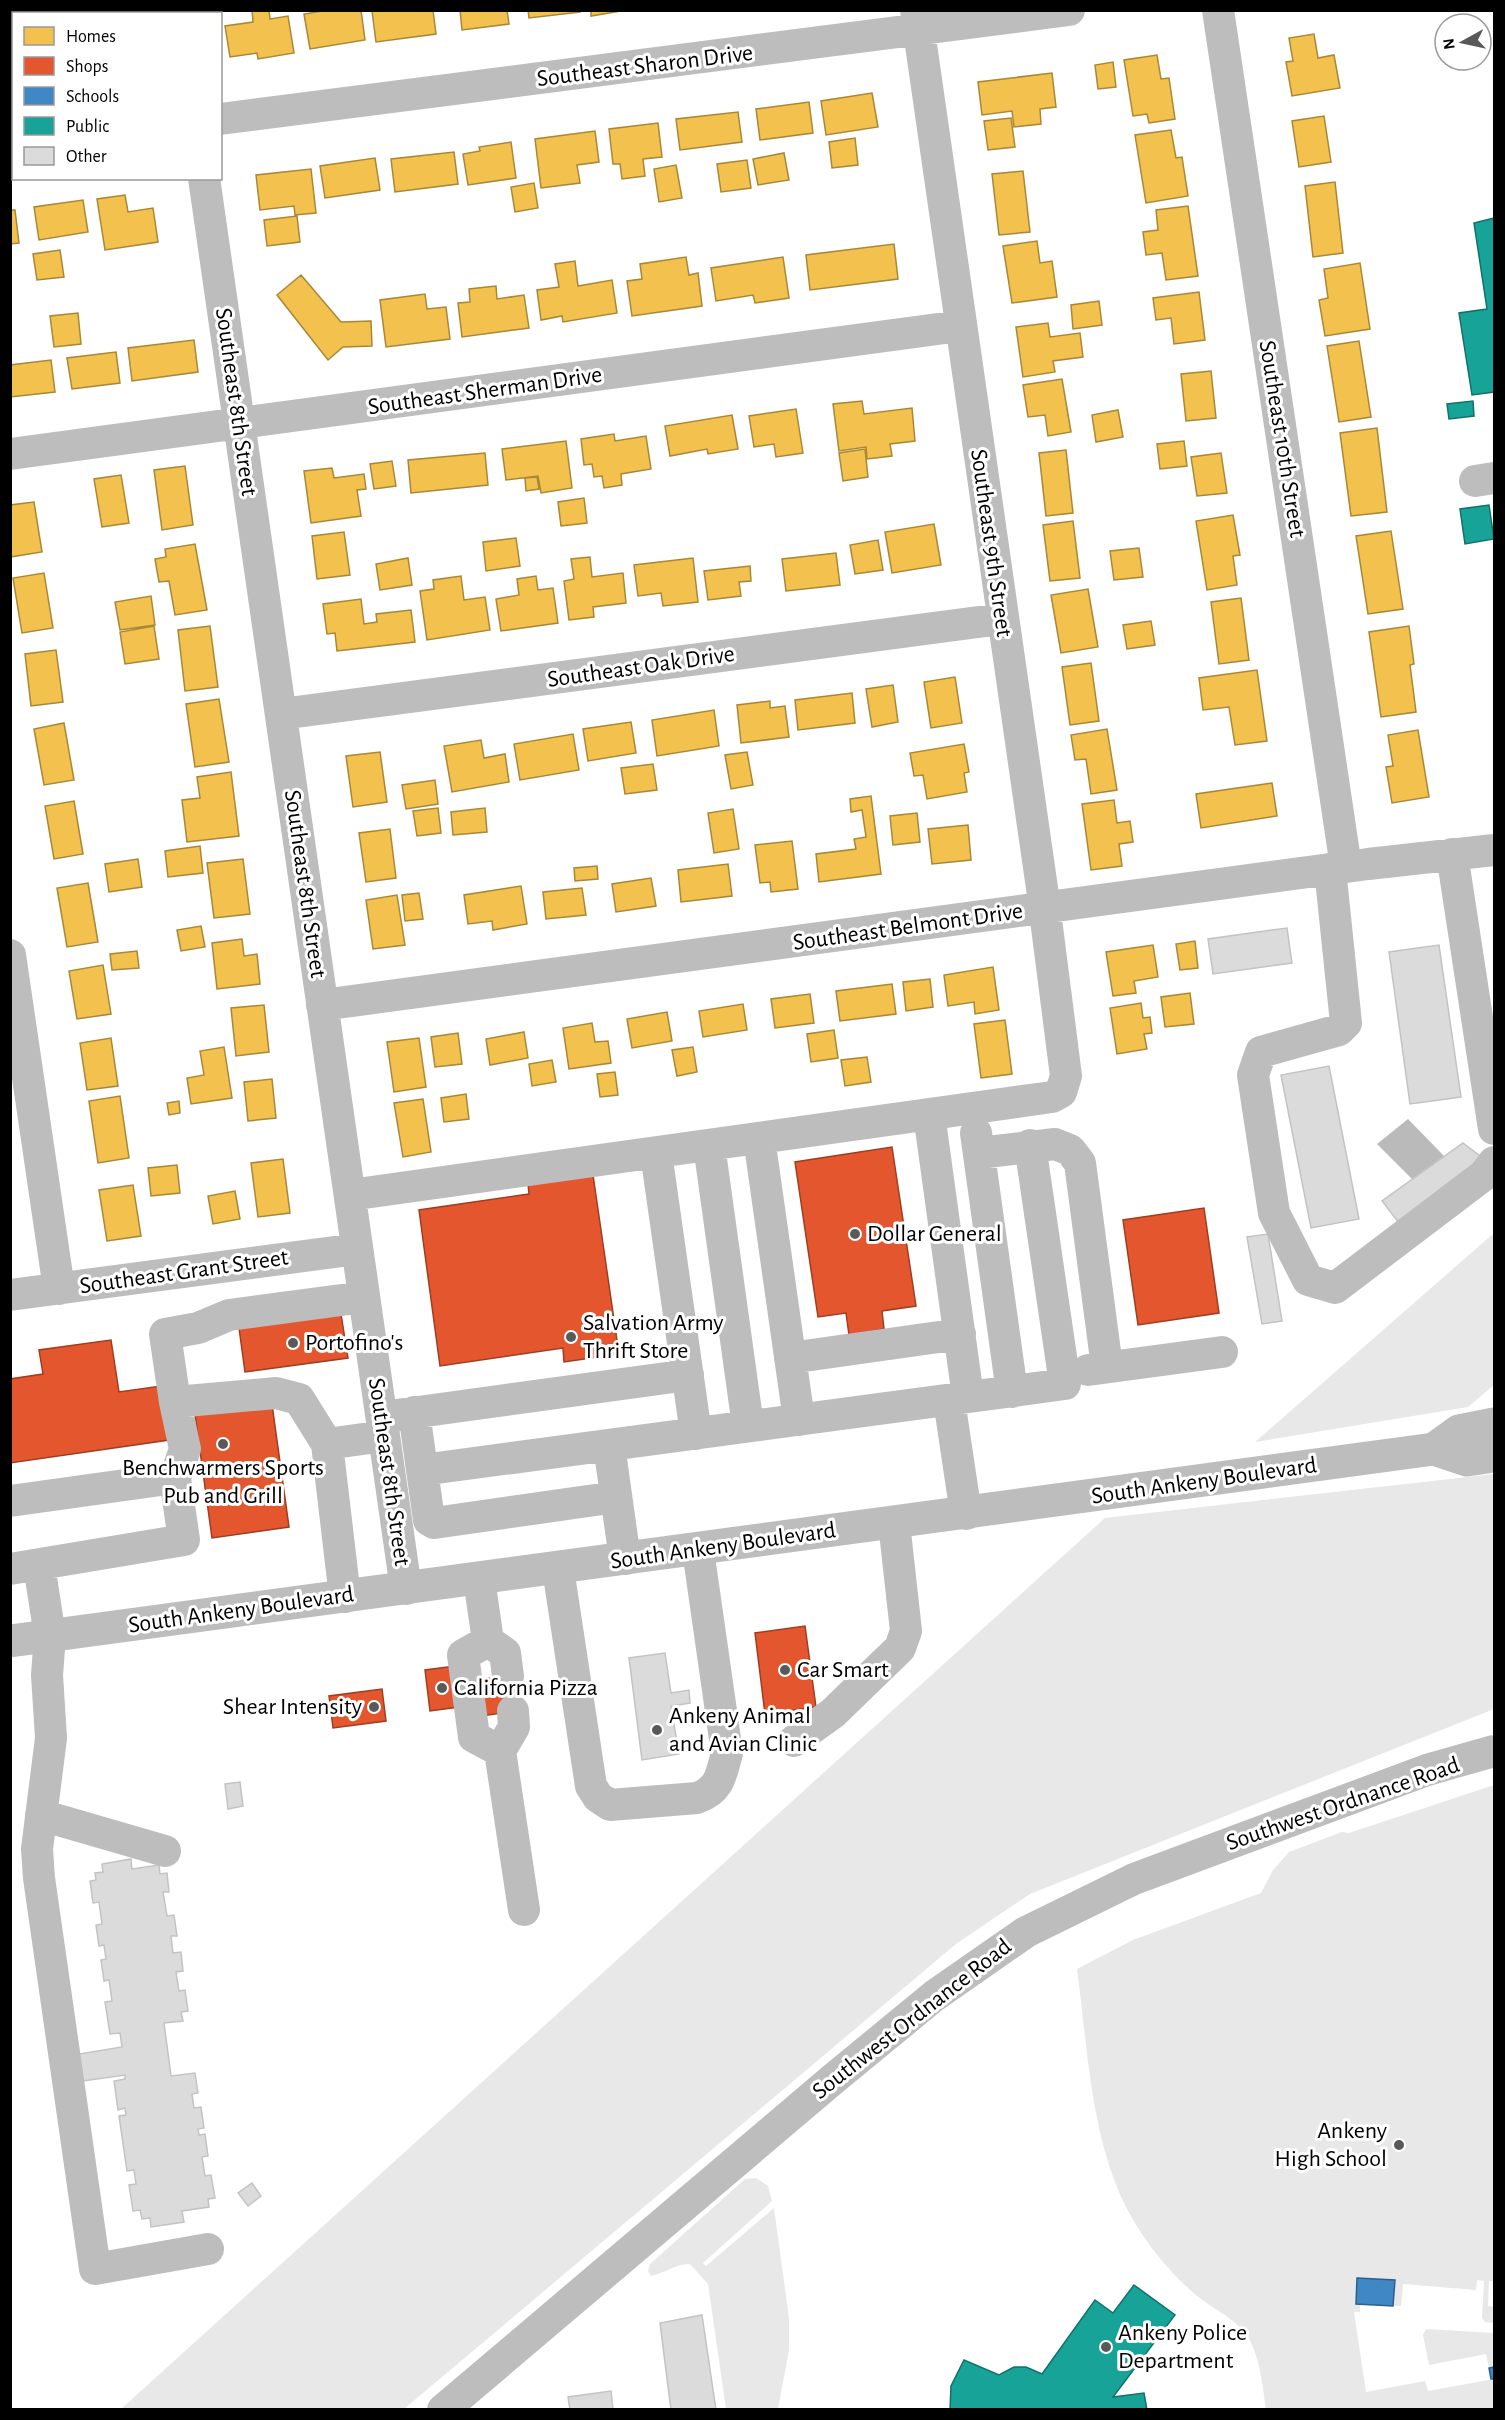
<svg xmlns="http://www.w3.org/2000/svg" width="1505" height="2420" font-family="'Alegreya Sans',sans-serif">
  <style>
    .green { fill: #e8e8e8 }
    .water { fill: #bababa }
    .homes { fill: #f2c14e; stroke: #a98737; stroke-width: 1.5 }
    .shops { fill: #e4572e; stroke: #a03d20; stroke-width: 1.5 }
    .schools { fill: #3f88c5; stroke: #2c5f8a; stroke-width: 1.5 }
    .public { fill: #17a398; stroke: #10726a; stroke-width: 1.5 }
    .building { fill: #dbdbdb; stroke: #c3c3c3; stroke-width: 1.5 }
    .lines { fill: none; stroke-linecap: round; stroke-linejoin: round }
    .minor { stroke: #bdbdbd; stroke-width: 32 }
    .major { stroke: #bdbdbd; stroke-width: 33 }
    .poi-dot { fill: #595959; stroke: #fff; stroke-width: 2 }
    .labels { text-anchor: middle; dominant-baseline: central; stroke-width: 6; stroke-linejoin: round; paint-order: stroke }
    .street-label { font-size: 24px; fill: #000; stroke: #fff }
    .poi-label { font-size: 24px; fill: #000; stroke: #fff; text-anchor: start }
  </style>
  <rect width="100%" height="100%" fill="#fff"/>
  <path class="green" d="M1494,1233V1385L1468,1407L1255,1442Z
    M1494,1474V1709L1030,1894L956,1944L404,2409H121L1105,1518Z
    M1494,1785V2281H1489L1488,2306L1494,2307V2323L1485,2322L1482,2318L1484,2281L1477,2280L1476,2290L1403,2284L1401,2306H1393L1395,2280L1357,2278L1356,2304H1360V2312H1354L1366,2392L1425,2381L1428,2391L1494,2379V2409H1266C1263,2388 1260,2358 1249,2339C1238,2319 1212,2309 1196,2295C1170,2273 1149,2247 1132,2218C1091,2147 1088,2050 1077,1969L1133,1940L1261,1893L1273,1870L1289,1852L1342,1832L1349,1833Z
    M756,2178L768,2186L772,2201L703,2263L706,2266L774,2208L789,2318V2350L778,2409H726L708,2284L690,2264C675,2264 665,2273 651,2276L648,2271L650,2264L745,2179Z
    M1426,2329L1494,2333V2367L1489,2368L1486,2354L1429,2365L1423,2335Z"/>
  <path class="water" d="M1408,1119L1444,1156L1412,1179L1377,1144Z"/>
  <path class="homes" d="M59,10H87L88,14H59Z
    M252,10H269L270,19L288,16L294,53L258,59L257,53L230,57L225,26L253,22Z
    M328,10H361L365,40L310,49L304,14Z
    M433,10L436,34L376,42L372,11Z
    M460,10H507L509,24L462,30Z
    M528,10H580V12L529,18Z
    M591,10H620L621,11L591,16Z
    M1314,34L1318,58L1334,55L1340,88L1292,96L1286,62L1293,61L1289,38Z
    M10,42L14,49V92H10Z
    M1157,55L1161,79L1169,78L1175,119L1149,123L1147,114L1133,116L1124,60Z
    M1113,62L1116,87L1098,89L1095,65Z
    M1052,73L1056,107L1040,109L1041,124L1014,127L1012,111L982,115L978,82Z
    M872,93L878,127L826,135L821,101Z
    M809,102L813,133L760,140L756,109Z
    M738,112L742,142L680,150L676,119Z
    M1324,116L1331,162L1299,167L1292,121Z
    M1011,118L1015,147L988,150L984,121Z
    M658,123L662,157L643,159L645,176L622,179L620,164H613L609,129Z
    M1171,130L1176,158L1182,157L1188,196L1146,203L1135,135Z
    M595,131L599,162L577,165L580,183L541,188L535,139Z
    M855,138L858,165L832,168L829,142Z
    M511,142L516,178L468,185L463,154L480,151L479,147Z
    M454,152L458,184L395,192L391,159Z
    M784,153L789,180L758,185L753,159Z
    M375,158L380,190L325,198L320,166Z
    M747,160L751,188L721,192L717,164Z
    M676,165L682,198L659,202L654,169Z
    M311,169L316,213L295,215L294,206L260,210L256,175Z
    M1023,171L1030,232L999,235L992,174Z
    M1335,182L1343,253L1313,257L1305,186Z
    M534,183L538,208L515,212L511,187Z
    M125,195L128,212L153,208L158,242L105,250L97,199Z
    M83,200L88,232L39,240L34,207Z
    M1188,206L1198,276L1166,280L1162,253L1146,255L1143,232L1158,230L1156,210Z
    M10,210H15L19,243L10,244Z
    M297,216L300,242L267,246L264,220Z
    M1037,241L1040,263L1052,261L1057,297L1012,303L1003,246Z
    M894,244L898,279L810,290L806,255Z
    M60,250L64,277L37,280L33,254Z
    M686,257L689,275L698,273L702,306L632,316L627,281L642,279L640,264Z
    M783,257L789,298L755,303L753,295L716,301L711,268Z
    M575,261L578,286L612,280L617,313L563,322L562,316L541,320L537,290L559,287L555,264Z
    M1360,263L1370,329L1325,336L1319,300L1328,298L1324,269Z
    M301,275L341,322L371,321L372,346L343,347L328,360L277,295Z
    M496,286L497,299L524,295L529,328L462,337L458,303L470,302L469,289Z
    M1199,292L1205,340L1174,344L1171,318L1156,320L1153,298Z
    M425,294L427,309L446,307L450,339L386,347L380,300Z
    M1099,301L1102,325L1073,329L1071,305Z
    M78,313L81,344L54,347L50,316Z
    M1048,323L1050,337L1080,333L1083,357L1053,361L1055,372L1023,377L1016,327Z
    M194,340L198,372L132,381L128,348Z
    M1359,341L1371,417L1339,422L1327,346Z
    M116,352L120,383L72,389L67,358Z
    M51,360L55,392L10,397V365Z
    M1211,371L1216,418L1186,421L1181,374Z
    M1062,379L1071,432L1048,436L1045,415L1028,417L1023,385Z
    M862,401L864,414L912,408L915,441L890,444L892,456L867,459L866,447L839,451L833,404Z
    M796,409L803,453L776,457L774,444L754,447L749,416Z
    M1118,410L1123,437L1096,442L1092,415Z
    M732,415L738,449L708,454L707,449L670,456L665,426Z
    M1377,428L1387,512L1351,516L1340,433Z
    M614,434L615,441L646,436L651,469L621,474L622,485L604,488L602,476L594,477L592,464L584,465L581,439Z
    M566,441L572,488L541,493L538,476L506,480L502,449Z
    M1184,441L1187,466L1160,469L1157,444Z
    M865,449L868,477L843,481L839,453Z
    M1066,450L1073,513L1046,516L1039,453Z
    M485,453L488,485L411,493L408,460Z
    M1221,453L1227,493L1197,496L1191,457Z
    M392,461L396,486L374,489L370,464Z
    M185,466L193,525L162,530L154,470Z
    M332,468L334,478L364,474L366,489L357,490L361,516L311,523L304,471Z
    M121,475L129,523L102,527L94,479Z
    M537,477L539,489L526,491L525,478Z
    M584,498L587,523L561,526L558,502Z
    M34,502L42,552L10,557V505Z
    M1233,515L1240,555L1233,556L1237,585L1207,590L1196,521Z
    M1073,521L1080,578L1050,581L1043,525Z
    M934,524L941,565L892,573L885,532Z
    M1391,531L1403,609L1368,614L1356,536Z
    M344,532L350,575L317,579L312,536Z
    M516,538L520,566L486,571L483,542Z
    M878,540L883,570L855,574L850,545Z
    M195,544L207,610L175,615L169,581L159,582L155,559L166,557L165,549Z
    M1139,548L1143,577L1114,580L1110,551Z
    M836,553L840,585L786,591L782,559Z
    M590,557L592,577L623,573L626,603L593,607L594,617L569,620L564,581L574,579L571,559Z
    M408,558L412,585L380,590L376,564Z
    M693,558L698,602L663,606L661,593L638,596L634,565Z
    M750,566L751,581L739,582L741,596L708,600L704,571Z
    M44,573L53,628L22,633L13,578Z
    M461,576L464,600L485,597L490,630L427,640L420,591L434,589L433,580Z
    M536,576L538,590L553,588L558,623L501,631L496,599L519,595L517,579Z
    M1088,589L1098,647L1061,653L1051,595Z
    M151,596L155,625L120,630L115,602Z
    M1241,598L1249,660L1219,664L1211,602Z
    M361,599L364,624L377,622L376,614L411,610L415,642L337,651L335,633L327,634L323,604Z
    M1151,621L1155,645L1127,649L1123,625Z
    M154,626L159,659L125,664L120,632Z
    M210,626L218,687L185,691L178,630Z
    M1409,626L1414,664L1410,665L1416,712L1381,717L1369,632Z
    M56,650L63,702L31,706L25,654Z
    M1091,663L1099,721L1070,725L1062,667Z
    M1257,670L1267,741L1235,745L1229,707L1203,710L1199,678Z
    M955,677L962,723L931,728L924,682Z
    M893,685L898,722L872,727L866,689Z
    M852,693L855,723L798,730L795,700Z
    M219,699L229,762L195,767L186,704Z
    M770,701V708L785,706L789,737L741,743L737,705Z
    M714,710L719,746L657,756L652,720Z
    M631,722L636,753L588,761L583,729Z
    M64,723L74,780L44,785L34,729Z
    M1107,729L1117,790L1091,794L1086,759L1075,760L1071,735Z
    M1418,730L1429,797L1392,803L1386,767L1393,766L1388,735Z
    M573,734L579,770L520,780L514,744Z
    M481,740L484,758L505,754L509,782L452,792L444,746Z
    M964,744L969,772L964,773L967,792L927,799L923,775L914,776L910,753Z
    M380,752L387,802L353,807L346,756Z
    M747,752L753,785L731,789L725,755Z
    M653,764L657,790L625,794L621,768Z
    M231,772L239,836L187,842L182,800L200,798L197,777Z
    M435,780L438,804L406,809L402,785Z
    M1272,783L1277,816L1201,828L1196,794Z
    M871,796L881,874L819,882L816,854L856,849L854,839L866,837L862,810L851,812L850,799Z
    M1114,800L1117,823L1130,821L1133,842L1119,844L1122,866L1091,870L1082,804Z
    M74,801L83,854L54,859L45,806Z
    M438,808L441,833L417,836L413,811Z
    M485,808L487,832L453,835L451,812Z
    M733,809L739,849L714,853L708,813Z
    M917,813L920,842L893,845L890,816Z
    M968,825L971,860L932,864L928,829Z
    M390,829L396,878L366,882L359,833Z
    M792,841L798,889L771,892L770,882L760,883L755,845Z
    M200,846L203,873L168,877L165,851Z
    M138,859L142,887L109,892L105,864Z
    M243,859L250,914L214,918L207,863Z
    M728,864L732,896L681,902L678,870Z
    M597,866L598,879L575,881L574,868Z
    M651,878L656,906L616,912L612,884Z
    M88,883L98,942L67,947L57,888Z
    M521,886L527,924L493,930L492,921L468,924L464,895Z
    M582,888L586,915L546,919L543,892Z
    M419,893L423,919L405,921L402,895Z
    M397,895L405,945L373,949L366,900Z
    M201,926L205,947L181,951L177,930Z
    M242,939L244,956L257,954L260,984L217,989L212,943Z
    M1195,941L1198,968L1180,970L1176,944Z
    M1153,945L1158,977L1134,981L1136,993L1113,996L1106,952Z
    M137,951L139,968L112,970L110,954Z
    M103,965L111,1014L77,1019L69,971Z
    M993,967L999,1010L975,1014L974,1002L948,1006L944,975Z
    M930,979L933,1007L906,1011L903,982Z
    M892,984L896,1014L840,1021L836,991Z
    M1190,993L1194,1024L1165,1027L1161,997Z
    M810,994L814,1023L775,1028L771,999Z
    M1141,1003L1143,1018L1150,1017L1152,1033L1144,1034L1147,1049L1117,1054L1110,1008Z
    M743,1004L747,1030L703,1037L699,1011Z
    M264,1005L269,1052L236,1056L231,1008Z
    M667,1012L672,1041L632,1048L627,1019Z
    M1005,1020L1012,1074L981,1078L974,1024Z
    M592,1023L595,1042L608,1041L611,1063L569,1069L563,1028Z
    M834,1030L838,1058L811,1062L807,1034Z
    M524,1032L528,1058L490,1065L486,1039Z
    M458,1033L462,1064L435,1067L431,1037Z
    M111,1038L118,1086L87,1090L80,1043Z
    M419,1038L426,1087L394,1092L387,1042Z
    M224,1047L232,1098L191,1104L187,1078L204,1075L200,1051Z
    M693,1047L697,1072L677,1076L672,1050Z
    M867,1057L871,1082L845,1086L841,1060Z
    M552,1060L556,1082L532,1086L529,1064Z
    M615,1072L618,1095L600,1097L597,1074Z
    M272,1079L276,1118L248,1121L244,1082Z
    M466,1094L469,1119L444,1122L441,1098Z
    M120,1096L129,1158L98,1163L89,1101Z
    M423,1099L431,1152L403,1157L394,1103Z
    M179,1101L180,1113L169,1115L167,1103Z
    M283,1159L290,1213L258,1217L251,1163Z
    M177,1165L180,1193L151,1196L148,1168Z
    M133,1185L141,1236L107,1241L99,1190Z
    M235,1191L240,1219L213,1224L208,1196Z"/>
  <path class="shops" d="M892,1147L916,1306L882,1311L884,1329L849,1335L846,1313L818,1317L795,1162Z
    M593,1175L619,1354L564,1362L563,1348L440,1366L419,1210L529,1194L528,1184Z
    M1204,1208L1219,1313L1138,1325L1123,1220Z
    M341,1314L348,1358L245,1372L239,1328Z
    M111,1340L119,1392L161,1386L169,1440L10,1463V1379L43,1374L39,1350Z
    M271,1397L289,1527L212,1538L194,1407Z
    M805,1626L816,1707L765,1714L755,1633Z
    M455,1666L459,1707L430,1711L425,1670Z
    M517,1675L522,1710L482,1716L477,1680Z
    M382,1689L386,1721L333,1728L329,1696Z"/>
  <path class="schools" d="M1357,2278L1395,2280L1393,2306L1356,2304Z
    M1494,2367V2379H1491L1489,2368Z"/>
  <path class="public" d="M1494,218V392L1472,395L1459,313L1487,309L1474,223Z
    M1473,401L1474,416L1449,419L1447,404Z
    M1489,505L1494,539L1465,544L1460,509Z
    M1134,2285L1175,2315L1113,2397L1144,2393L1147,2410H950L951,2386L964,2360L999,2375L1014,2367H1026L1042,2374L1095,2300L1113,2313Z"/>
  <path class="building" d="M1287,928L1292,963L1213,974L1208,939Z
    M1439,945L1461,1097L1410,1104L1389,952Z
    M1329,1066L1359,1219L1311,1228L1281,1075Z
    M1463,1143L1484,1159L1399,1223L1382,1201Z
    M1268,1234L1282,1321L1262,1324L1247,1237Z
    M665,1653L671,1693L689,1690L690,1703L671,1706L679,1754L642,1760L629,1658Z
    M240,1782L243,1806L228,1809L225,1784Z
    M131,1859L132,1869L159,1865L160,1874L167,1873L169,1892H163L167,1916L174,1915L177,1936H171L173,1953L181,1952L183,1971L176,1972L179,1991L185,1990L188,2011L181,2012L183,2021L164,2023L171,2076L195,2073L198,2093L192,2094L194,2108L201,2107L204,2128L198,2129L199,2135L205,2134L208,2156L202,2157L205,2176L211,2175L215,2198L208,2199L209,2207L182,2211L184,2222L151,2227L150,2218L142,2219L140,2210L133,2211L129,2185L136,2184L134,2170L127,2171L119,2116L126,2115L125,2108L118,2110L114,2081L125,2079V2075L83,2081L79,2054L122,2047L120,2033L110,2034L105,2002L112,2001L109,1980L104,1981L101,1960L106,1959L104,1945L99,1946L96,1925L102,1924L99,1902L93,1903L90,1881L96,1880L95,1873L103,1872L102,1864Z
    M252,2183L261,2196L248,2206L238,2193Z
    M702,2315L716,2410H671L660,2323Z
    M611,2391L613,2410H570L568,2397Z"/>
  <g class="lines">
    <path class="minor" d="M181,10V14
      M1218,10L1346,867
      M220,119L1069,10
      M10,148H14
      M204,178L406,1589
      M10,454L960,326
      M1475,481L1494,478
      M281,714L1001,619
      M1452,854L1494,1129
      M1330,869L1346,1023L1339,1030L1261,1052L1253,1075L1274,1213L1308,1280L1335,1288L1484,1175L1494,1162
      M10,955L59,1289
      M322,1005L1368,864L1494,850
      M929,1114L968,1397
      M976,1133L1012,1392
      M759,1138L799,1420
      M709,1145L748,1426
      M656,1153L696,1434
      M979,1153L1055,1144L1070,1150L1080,1163L1107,1367
      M350,1195L1052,1097L1061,1092L1066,1076L1042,888L916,10
      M10,1295L357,1249
      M790,1358L960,1334
      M1088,1370L1222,1352
      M949,1400L966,1514
      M175,1402L165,1334L198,1328L229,1315L364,1297
      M414,1412L429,1520L434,1523L616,1497
      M382,1417L688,1375
      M327,1444L345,1597
      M609,1445L625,1559
      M422,1470L1065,1384L1030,1145
      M175,1478L185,1449L175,1402L276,1393L299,1399L327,1444L384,1436
      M10,1501L175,1478L184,1540L10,1569
      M39,1565L50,1636L47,1675L51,1738L37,1849L39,1878L95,2269L208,2249
      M558,1569L591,1786L598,1797L610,1805L697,1798C720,1790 721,1775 727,1753L698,1550
      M479,1579L488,1641L463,1655L474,1737L500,1751L524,1910
      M488,1641L505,1653L508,1676
      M794,1741L833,1713L900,1648L906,1631L894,1523
      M500,1751L514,1727L513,1711
      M41,1815L165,1851
      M443,2410L832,2080L934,1996L1026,1932L1134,1879L1427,1770L1494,1751"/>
    <path class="major" d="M1434,1449L1459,1431L1494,1424
      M10,1641L1434,1449L1467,1460L1494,1456"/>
  </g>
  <g class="poi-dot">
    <circle cx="855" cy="1234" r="6"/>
    <circle cx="571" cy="1337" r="6"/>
    <circle cx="293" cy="1343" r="6"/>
    <circle cx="223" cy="1444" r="6"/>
    <circle cx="785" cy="1670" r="6"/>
    <circle cx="442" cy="1688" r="6"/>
    <circle cx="374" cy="1707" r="6"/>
    <circle cx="657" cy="1730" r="6"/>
    <circle cx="1399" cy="2145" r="6"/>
    <circle cx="1106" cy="2347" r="6"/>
  </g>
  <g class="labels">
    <g class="street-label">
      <text transform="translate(645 66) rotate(-7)">Southeast Sharon Drive</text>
      <text transform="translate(485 391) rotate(-8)">Southeast Sherman Drive</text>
      <text transform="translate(236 402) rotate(82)">Southeast 8th Street</text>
      <text transform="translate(1282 439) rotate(81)">Southeast 10th Street</text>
      <text transform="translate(991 543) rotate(82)">Southeast 9th Street</text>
      <text transform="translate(641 667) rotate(-8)">Southeast Oak Drive</text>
      <text transform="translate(305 884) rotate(82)">Southeast 8th Street</text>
      <text transform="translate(908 927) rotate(-8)">Southeast Belmont Drive</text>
      <text transform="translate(184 1272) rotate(-8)">Southeast Grant Street</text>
      <text transform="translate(389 1472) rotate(82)">Southeast 8th Street</text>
      <text transform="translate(1204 1481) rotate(-8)">South Ankeny Boulevard</text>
      <text transform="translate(723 1546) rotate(-8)">South Ankeny Boulevard</text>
      <text transform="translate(241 1610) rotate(-8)">South Ankeny Boulevard</text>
      <text transform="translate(1343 1804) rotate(-19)">Southwest Ordnance Road</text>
      <text transform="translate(912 2019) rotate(-38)">Southwest Ordnance Road</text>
    </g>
    <g class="poi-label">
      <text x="867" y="1234">Dollar General</text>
      <text x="583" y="1323">Salvation Army<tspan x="583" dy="28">Thrift Store</tspan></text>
      <text x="305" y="1343">Portofino's</text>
      <text x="223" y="1468" text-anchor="middle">Benchwarmers Sports<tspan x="223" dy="28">Pub and Grill</tspan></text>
      <text x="797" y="1670">Car Smart</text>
      <text x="454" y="1688">California Pizza</text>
      <text x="362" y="1707" text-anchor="end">Shear Intensity</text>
      <text x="669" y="1716">Ankeny Animal<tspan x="669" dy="28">and Avian Clinic</tspan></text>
      <text x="1387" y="2131" text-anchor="end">Ankeny<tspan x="1387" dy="28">High School</tspan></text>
      <text x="1118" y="2333">Ankeny Police<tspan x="1118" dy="28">Department</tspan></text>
    </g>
  </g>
  <rect width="1505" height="2420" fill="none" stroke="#000000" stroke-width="24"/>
  <rect x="12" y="12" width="210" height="168" fill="#ffffff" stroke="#999999" stroke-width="1.5"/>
  <rect x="24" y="27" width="30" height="18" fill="#f2c14e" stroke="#999999" stroke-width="1.5"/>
  <text x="66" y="42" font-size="18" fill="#000000">Homes</text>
  <rect x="24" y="57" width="30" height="18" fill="#e4572e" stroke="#999999" stroke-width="1.5"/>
  <text x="66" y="72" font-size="18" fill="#000000">Shops</text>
  <rect x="24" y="87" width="30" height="18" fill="#3f88c5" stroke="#999999" stroke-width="1.5"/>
  <text x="66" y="102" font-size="18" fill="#000000">Schools</text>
  <rect x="24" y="117" width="30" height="18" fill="#17a398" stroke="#999999" stroke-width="1.5"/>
  <text x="66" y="132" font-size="18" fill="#000000">Public</text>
  <rect x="24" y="147" width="30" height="18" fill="#dbdbdb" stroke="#999999" stroke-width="1.5"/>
  <text x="66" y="162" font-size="18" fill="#000000">Other</text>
  <g transform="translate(1463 42) rotate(262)"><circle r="28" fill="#ffffff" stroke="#999999" stroke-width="1.5"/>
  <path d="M0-4.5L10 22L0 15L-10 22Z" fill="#595959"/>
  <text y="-9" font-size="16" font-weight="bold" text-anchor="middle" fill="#000000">N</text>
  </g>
</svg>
